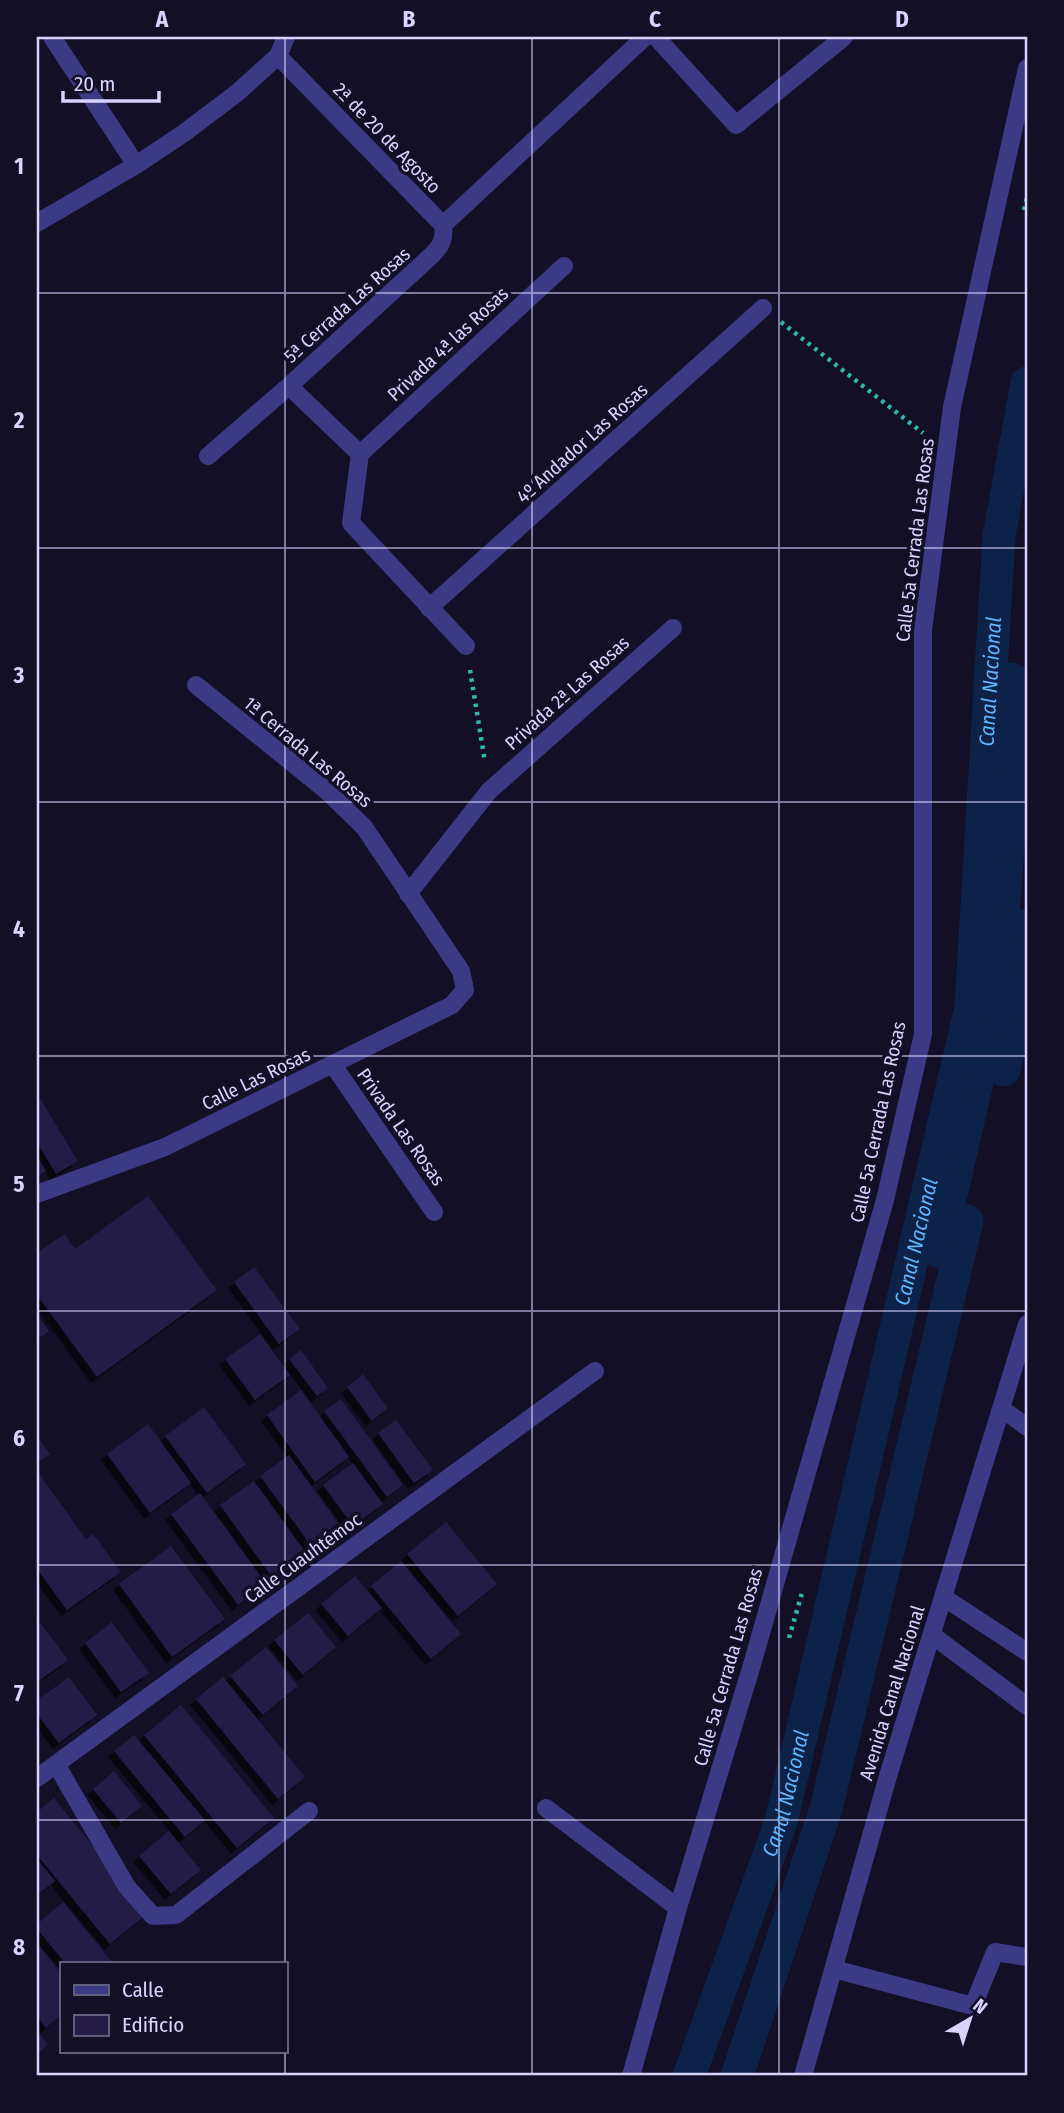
<svg xmlns="http://www.w3.org/2000/svg" width="1064" height="2113" font-family="'Fira Sans Condensed',sans-serif">
  <style>
    .lines { fill: none; stroke-linecap: round; stroke-linejoin: round }
    .canal { stroke: #0c2248; stroke-width: 33 }
    .building { fill: #241b47; filter: url(#shadow) }
    .path { stroke: #2fb8b0; stroke-width: 4.5; stroke-dasharray: 3.5 5; stroke-linecap: butt }
    .minor { stroke: #3d3a85; stroke-width: 18 }
    .grid { fill: none; stroke: #d9d4ff; stroke-width: 2; stroke-opacity: 0.55 }
    .labels { text-anchor: middle; dominant-baseline: central; stroke-width: 7; stroke-linejoin: round; paint-order: stroke }
    .street-label { font-size: 19px; fill: #d9d4ff; stroke: #130f26 }
    .water-label { font-size: 21px; font-style: italic; fill: #62b6ff; stroke: #130f26 }
    .neatline { fill: none; stroke: #d9d4ff; stroke-width: 2.5 }
    .grid-label { font-size: 23px; text-anchor: middle; font-weight: bold; fill: #d9d4ff }
  </style>
  <defs>
    <filter id="shadow"><feDropShadow dx="-6" dy="6" stdDeviation="0" flood-color="#0009"/></filter>
  </defs>
  <rect width="100%" height="100%" fill="#130f26"/>
  <g class="lines">
    <g class="canal">
      <path d="M1004,1070L1015,1022L1027,925"/>
      <path d="M938,1251L998,992L1009,832L1012,679"/>
      <path id="s1" d="M689,2076L781,1822L971,1007L999,536L1027,383"/>
      <path d="M737,2076L826,1809L967,1221"/>
    </g>
  </g>
  <path class="building" d="M41,1100L78,1161L56,1174L37,1142V1102Z
    M37,1156L46,1171L37,1176Z
    M148,1196L217,1290L97,1377L37,1295V1253L64,1234L75,1249Z
    M254,1267L300,1329L279,1344L234,1282Z
    M37,1315L49,1331L37,1340Z
    M260,1334L290,1375L255,1400L225,1359Z
    M301,1350L328,1388L317,1396L289,1359Z
    M363,1374L388,1408L372,1421L347,1387Z
    M301,1390L349,1457L315,1482L267,1415Z
    M341,1399L403,1485L387,1497L324,1411Z
    M204,1407L246,1464L207,1493L165,1436Z
    M396,1420L433,1470L414,1483L378,1433Z
    M148,1424L191,1483L150,1513L107,1454Z
    M37,1436L50,1454L37,1464Z
    M289,1455L338,1523L310,1544L260,1476Z
    M353,1463L383,1504L353,1526L323,1485Z
    M37,1471L86,1539L93,1534L121,1572L67,1610L37,1569Z
    M254,1481L306,1553L272,1577L220,1505Z
    M200,1493L266,1584L238,1605L171,1514Z
    M446,1522L497,1584L458,1616L407,1554Z
    M171,1546L225,1619L172,1657L119,1584Z
    M401,1561L461,1634L431,1659L371,1586Z
    M355,1576L382,1608L348,1636L321,1604Z
    M308,1613L336,1647L303,1675L274,1640Z
    M40,1622L68,1660L37,1682V1625Z
    M112,1622L149,1673L121,1692L85,1643Z
    M266,1647L298,1686L263,1715L230,1676Z
    M69,1677L97,1715L59,1743L37,1714V1700Z
    M223,1677L305,1777L278,1799L196,1699Z
    M181,1705L274,1818L237,1848L144,1735Z
    M134,1735L205,1820L185,1837L114,1751Z
    M114,1771L142,1806L121,1823L93,1789Z
    M54,1798L147,1914L110,1944L37,1855V1812Z
    M169,1831L201,1870L171,1894L139,1856Z
    M37,1859L55,1881L37,1895Z
    M63,1902L114,1964H66L37,1929V1924Z
    M37,1943L61,1973V2015L46,2028L37,2016Z
    M37,2031L48,2045L37,2054Z"/>
  <g class="lines">
    <path class="path" d="M1024,210L1027,198
      M781,322L923,433
      M470,670L485,762
      M789,1638L802,1593"/>
    <path class="minor" d="M52,37L136,165
      M656,37L736,125L844,37
      M37,223L136,165L184,133L237,93L278,56L286,37
      M443,225L645,37
      M289,386L360,454L351,523L466,646
      M360,454L564,266
      M208,456L289,386L432,255C441,246 445,239 443,225L278,56
      M429,608L763,308
      M408,894L489,791L673,628
      M333,1065L434,1212
      M37,1194L165,1147L452,1005L465,990L461,971L364,827L327,791L196,685
      M1002,1409L1027,1427
      M943,1597L1027,1652
      M932,1635L1027,1706
      M56,1764L127,1887L153,1916L176,1915L309,1811
      M37,1778L595,1371
      M546,1808L678,1908
      M834,1969L973,2006L995,1952L1027,1957
      M631,2076L678,1908L751,1668L885,1200L923,1034V630L952,407L1027,68
      M803,2076L888,1776L1027,1324"/>
  </g>
  <path class="grid" d="M285,37V1964M532,37V2076M779,37V2076M37,293H1027M37,548H1027M37,802H1027M37,1056H1027M37,1311H1027M37,1565H1027M37,1820H1027M285,1964V2052M285,2052V2076"/>
  <g class="labels">
    <g class="street-label">
      <text transform="translate(387 138) rotate(46)">2ª de 20 de Agosto</text>
      <text transform="translate(347 305) rotate(-42)">5ª Cerrada Las Rosas</text>
      <text transform="translate(448 344) rotate(-43)">Privada 4ª las Rosas</text>
      <text transform="translate(582 443) rotate(-42)">4º Andador Las Rosas</text>
      <text transform="translate(915 540) rotate(-83)">Calle 5a Cerrada Las Rosas</text>
      <text transform="translate(567 693) rotate(-42)">Privada 2ª Las Rosas</text>
      <text transform="translate(308 752) rotate(40)">1ª Cerrada Las Rosas</text>
      <text transform="translate(256 1079) rotate(-26)">Calle Las Rosas</text>
      <text transform="translate(878 1122) rotate(-78)">Calle 5a Cerrada Las Rosas</text>
      <text transform="translate(401 1127) rotate(55)">Privada Las Rosas</text>
      <text transform="translate(303 1558) rotate(-36)">Calle Cuauhtémoc</text>
      <text transform="translate(728 1667) rotate(-74)">Calle 5a Cerrada Las Rosas</text>
      <text transform="translate(892 1693) rotate(-73)">Avenida Canal Nacional</text>
    </g>
    <g class="water-label">
      <text stroke="none"><textPath href="#s1" startOffset="1433">Canal Nacional</textPath></text>
      <text stroke="none"><textPath href="#s1" startOffset="866">Canal Nacional</textPath></text>
      <text stroke="none"><textPath href="#s1" startOffset="299">Canal Nacional</textPath></text>
    </g>
  </g>
  <rect width="1064" height="2113" fill="none" stroke="#130f26" stroke-width="77"/>
  <rect x="60" y="1962" width="228" height="91" fill="#130f26" stroke="#625e7d" stroke-width="2"/>
  <rect x="74" y="1985" width="35" height="10" fill="#3d3a85" stroke="#625e7d" stroke-width="2"/>
  <text x="122" y="1997" font-size="21" fill="#d9d4ff">Calle</text>
  <rect x="74" y="2015" width="35" height="21" fill="#241b47" stroke="#625e7d" stroke-width="2"/>
  <text x="122" y="2032" font-size="21" fill="#d9d4ff">Edificio</text>
  <g transform="translate(970 2019) rotate(39)" stroke="#130f26" stroke-width="5" paint-order="stroke">
  <path d="M0-5L12 26L0 18L-12 26Z" fill="#d9d4ff"/>
  <text y="-10" font-size="19" font-weight="bold" text-anchor="middle" fill="#d9d4ff">N</text>
  </g>
  <path d="M63 91v10h96v-10" fill="none" stroke="#d9d4ff" stroke-width="3.5"/>
  <text x="74" y="91" font-size="21" fill="#d9d4ff" stroke="#130f26" stroke-width="5" paint-order="stroke">20 m</text>
  <rect x="38" y="38" width="988" height="2036" class="neatline"/>
  <g class="grid-label">
    <text x="162" y="27">A</text>
    <text x="409" y="27">B</text>
    <text x="655" y="27">C</text>
    <text x="902" y="27">D</text>
    <text x="19" y="174">1</text>
    <text x="19" y="428">2</text>
    <text x="19" y="683">3</text>
    <text x="19" y="937">4</text>
    <text x="19" y="1192">5</text>
    <text x="19" y="1446">6</text>
    <text x="19" y="1701">7</text>
    <text x="19" y="1955">8</text>
  </g>
</svg>
